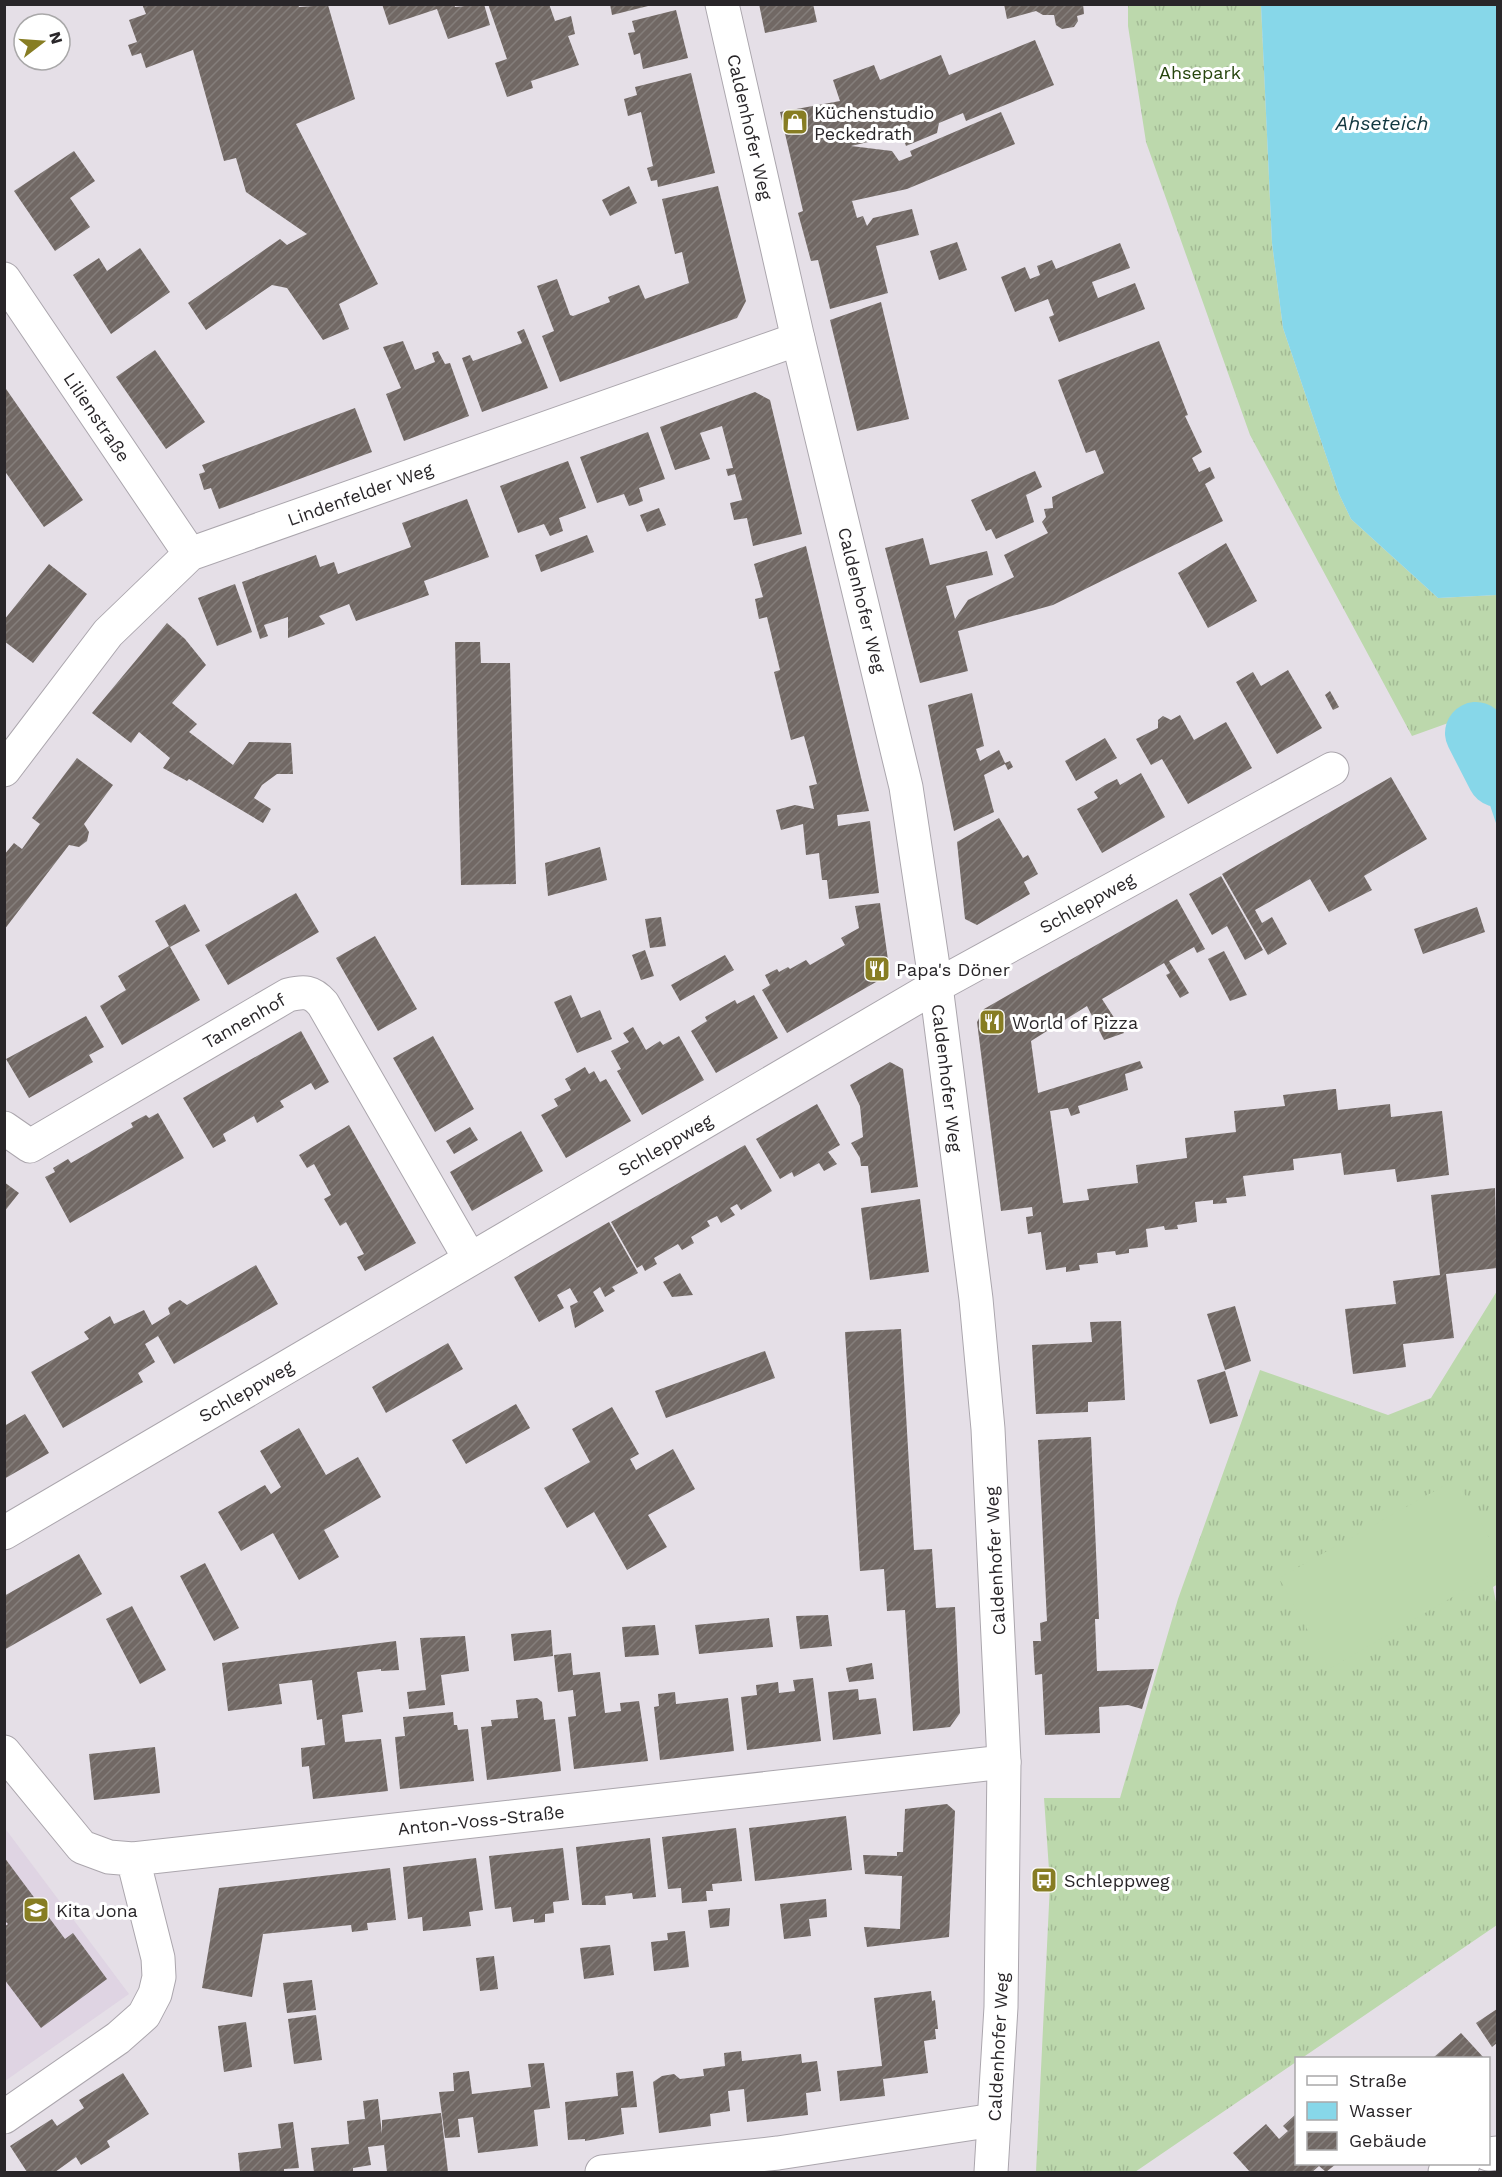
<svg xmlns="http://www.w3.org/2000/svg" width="1502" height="2177" font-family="'Work Sans',sans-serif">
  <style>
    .built { fill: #dfd4e3 }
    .grass { fill: url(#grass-tufts) }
    .pitch { fill: #bcd8ac }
    .water { fill: #87d7e9 }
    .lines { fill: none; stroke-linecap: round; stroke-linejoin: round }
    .river { stroke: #87d7e9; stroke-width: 62 }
    .building { fill: url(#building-hatch) }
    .minor-casing { stroke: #aba6ad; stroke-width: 35 }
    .tertiary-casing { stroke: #aba6ad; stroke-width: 35 }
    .minor { stroke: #fff; stroke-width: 33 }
    .tertiary { stroke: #fff; stroke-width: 33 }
    .labels { text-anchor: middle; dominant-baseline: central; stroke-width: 6; stroke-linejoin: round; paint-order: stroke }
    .park-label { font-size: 18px; fill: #27460e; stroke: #fff }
    .poi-label { font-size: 18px; fill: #292629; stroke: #fff; text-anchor: start }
    .street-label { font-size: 18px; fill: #292629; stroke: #fff }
    .water-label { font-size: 20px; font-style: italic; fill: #123840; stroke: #fff }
  </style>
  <defs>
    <pattern id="grass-tufts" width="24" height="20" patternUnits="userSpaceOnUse" patternTransform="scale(1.5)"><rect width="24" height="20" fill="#bcd8ac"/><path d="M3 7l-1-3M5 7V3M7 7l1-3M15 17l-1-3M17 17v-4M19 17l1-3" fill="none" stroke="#a2b994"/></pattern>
    <pattern id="building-hatch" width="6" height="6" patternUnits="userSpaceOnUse" patternTransform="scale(1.5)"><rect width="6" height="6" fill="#716864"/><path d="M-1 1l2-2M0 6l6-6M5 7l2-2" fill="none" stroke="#847e7b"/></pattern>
  </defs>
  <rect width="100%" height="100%" fill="#e5dfe7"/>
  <path class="built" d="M4,1827L129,1994L5,2081H4Z"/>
  <path class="grass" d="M1128,5H1261L1272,243L1283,328L1339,494L1351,519L1438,598L1497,595V797L1479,712L1412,736L1250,435L1146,142L1128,26Z
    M1497,1291L1498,1584L1493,1587L1498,1612L1497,1925L1302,2058H1296V2062L1135,2172H1036L1050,1884L1044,1798H1120L1178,1599L1260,1370L1388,1415L1431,1398Z"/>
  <path class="pitch" d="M1456,1479L1497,1551V1571L1329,1669L1279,1578Z"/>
  <path class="water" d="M1261,5H1497V595L1438,598L1351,519L1339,494L1283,328L1272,243Z
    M1494,728L1498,740L1497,826L1467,737Z"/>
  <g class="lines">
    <path class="river" d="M1476,733L1498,776"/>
  </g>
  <path class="building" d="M142,4H298L299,7L328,5L355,99L296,124L378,284L339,304L349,329L323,340L287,288L272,285L206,330L188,303L280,239L287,245L307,234L246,192L236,158L224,161L193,50L146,68L141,53L132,56L128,45L137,42L129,20L146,14Z
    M382,4H454L455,7L484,4L490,25L448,39L437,9L389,25Z
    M488,4H549L555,21L571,16L575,34L568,36L579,65L531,81L533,88L507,97L495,63L507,59Z
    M610,4H652V5L612,15Z
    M759,4H813L817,22L765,33Z
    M1004,4H1083L1084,14L1077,16L1078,21L1074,27L1062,29L1056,25L1054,15H1043L1036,11L1007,19Z
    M676,10L688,58L643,69L640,53L634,55L628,33L635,32L632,21Z
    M1035,40L1054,85L966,121L963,113L939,123L937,133L906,146L902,134L851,146L892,151L899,161L912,156L910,151L1001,112L1015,144L907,189L852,201L857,218L863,216L867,226L873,218L912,209L919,235L876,246L888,293L830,309L818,260L811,261L798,213L803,211L780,112L840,101L833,80L874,65L880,80L941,55L949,75Z
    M691,73L715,173L658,187L657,180L651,181L647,168L653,166L641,112L628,116L624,99L637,95L635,87Z
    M74,151L95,181L70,198L90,227L55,251L14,191Z
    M629,186L637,203L610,216L602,200Z
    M718,186L746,301L737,318L560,382L542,336L554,331L537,286L557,279L570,315L573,316L610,302L608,297L639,285L645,299L689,283L682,252L675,254L662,199Z
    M957,242L967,270L939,280L930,251Z
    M1120,243L1130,268L1092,282L1098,298L1135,283L1145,309L1059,342L1049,317L1054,315L1048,299L1015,312L1001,277L1025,267L1030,279L1040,275L1037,266L1052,260L1056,269Z
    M140,248L170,292L111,334L73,275L99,258L107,271Z
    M881,302L909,419L857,431L830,320Z
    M524,329L548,388L482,412L462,358L470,355L473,361L522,343L517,332Z
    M403,341L415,370L435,362L432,353L438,351L445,364L450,363L469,416L404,441L386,394L401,388L383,347Z
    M1159,341L1188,415L1185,416L1202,452L1192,458L1199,472L1210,467L1215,478L1205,484L1223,521L1053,605L958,631L968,671L920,683L885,548L923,538L930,565L987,551L993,575L946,586L955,619L968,600L1014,577L1004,555L1048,533L1042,522L1046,517L1044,509L1053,508L1052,497L1104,473L1095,450L1086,453L1058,380Z
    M155,350L205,422L166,449L116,377Z
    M4,386L83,500L44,527L4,470Z
    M755,392L770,400L802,534L753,546L747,518L734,520L730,503L742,500L735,474L728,476L726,469L733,468L722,426L700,433L710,459L675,470L660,427Z
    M355,408L372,452L219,509L211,488L204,490L199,474L205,472L202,465Z
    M648,432L665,479L639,488L643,501L636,504L629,506L624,494L597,503L580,457Z
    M568,461L586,508L559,518L563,531L550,536L544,524L518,533L500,486Z
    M1035,471L1042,487L1026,495L1034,522L996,539L991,529L986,531L971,500Z
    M467,499L489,557L424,581L429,595L356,621L349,604L319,616L325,624L288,638V617L264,625L268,636L260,639L242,582L316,555L320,567L334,562L338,574L411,547L402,523Z
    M659,508L666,525L647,532L640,515Z
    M587,535L594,552L541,572L535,555Z
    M1226,543L1257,601L1208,628L1178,573Z
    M806,546L869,811L837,815L838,826L870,821L879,893L829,899L827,880H822L819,853L806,855L803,824L781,830L776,810L795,805L814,809L809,786L817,784L804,736L791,740L774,672L780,670L767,617L759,619L755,599L763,597L754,564Z
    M49,564L87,594L33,663L4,641V620Z
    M235,584L252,632L217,646L198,598Z
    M167,623L185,639L206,665L172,703L197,724L189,732L233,765L249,742L291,743L293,774H277L262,785L254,798L271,809L263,823L189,779L187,781L163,768L170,758L139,732L131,743L92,713Z
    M455,642H480L481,663H510L516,884L461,885Z
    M1288,670L1322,728L1277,754L1236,682L1253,672L1261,686Z
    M1330,691L1339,707L1333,710L1325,695Z
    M972,693L984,746L976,749L980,761L999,750L1005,763L1010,761L1013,767L1008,770L1005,764L984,775L994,812L954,831L928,705Z
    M1180,715L1194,740L1226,722L1252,768L1188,804L1162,759L1151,765L1136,739L1158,728V720L1163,716L1171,720Z
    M1105,738L1117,758L1076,781L1065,761Z
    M77,758L113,785L84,824L89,832L87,841L79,847L69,845L4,930V855L14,843L22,849L40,824L32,818Z
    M1141,773L1165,817L1102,853L1077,809L1098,798L1094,792L1105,785L1117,779L1120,785Z
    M1391,777L1427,839L1364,876L1372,890L1329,912L1310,879L1255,910L1262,923L1272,917L1287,944L1268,955L1222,874Z
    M999,818L1023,858L1028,855L1038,874L1024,882L1030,894L977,925L965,919L957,842Z
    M600,847L607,880L548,896L545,863Z
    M1221,876L1263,950L1245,960L1227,926L1212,935L1189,894Z
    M296,893L319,932L228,985L205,945Z
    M1177,899L1205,949L1197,953L1194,947L1169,961L1189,993L1180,998L1166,975L1170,973L1164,963L1102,999L1124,1033L1104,1040L1087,1006L1031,1041L1038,1093L1140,1061L1143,1068L1125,1074L1128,1090L1078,1106L1080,1113L1071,1116L1068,1108L1050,1111L1063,1203L1089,1200L1087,1189L1138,1183L1136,1165L1187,1158L1185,1138L1236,1132L1234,1111L1285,1106L1283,1095L1334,1089H1336L1338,1110L1390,1104L1391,1117L1442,1111L1449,1175L1397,1182L1395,1169L1344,1175L1341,1153L1293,1159L1294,1170L1243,1176L1246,1196L1226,1198L1227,1203L1213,1204V1200L1195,1202L1197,1222L1177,1225L1178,1229L1165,1230L1164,1226L1146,1229L1148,1247L1129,1249V1253L1116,1255L1115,1251L1097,1253L1098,1263L1079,1265L1080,1270L1066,1272V1267L1046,1270L1041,1232L1028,1234L1026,1217L1033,1216L1032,1207L1001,1211L977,1022L984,1009Z
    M880,903L889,967L883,978L787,1033L762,990L770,985L765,975L777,969L779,972L788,967L790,969L806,960L810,965L845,945L841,938L859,928L855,906Z
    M185,904L200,931L170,947L200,1000L122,1045L100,1006L126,990L118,976L169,946L155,921Z
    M1477,907L1485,932L1423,954L1414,929Z
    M661,917L666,946L650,948L645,919Z
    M375,936L417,1009L378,1031L336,958Z
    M645,950L654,976L641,980L632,955Z
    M1224,951L1247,995L1230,1001L1208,959Z
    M725,955L734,970L680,1001L671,985Z
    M571,995L581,1018L600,1010L612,1039L577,1053L554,1002Z
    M754,995L778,1038L716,1073L691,1031L707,1021L705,1017L735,1000L737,1004Z
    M86,1016L104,1047L89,1055L93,1062L29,1098L6,1059Z
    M633,1027L646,1050L660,1041L663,1045L679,1036L704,1080L642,1115L617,1071L621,1069L611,1051L629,1042L623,1033Z
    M301,1031L329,1082L315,1090L311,1083L280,1101L284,1107L257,1123L254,1116L223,1134L226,1141L213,1148L183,1098Z
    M433,1036L474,1109L435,1132L393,1058Z
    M890,1062L903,1069L918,1187L871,1193L868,1166H861L860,1158L851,1143L863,1137L860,1106L850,1085Z
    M585,1067L589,1074L594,1071L600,1082L606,1079L631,1121L566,1158L541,1115L558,1106L554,1099L571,1090L565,1079Z
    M817,1104L840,1145L828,1152L837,1164L824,1171L819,1163L794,1177L792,1172L780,1179L756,1139Z
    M158,1113L184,1158L70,1223L45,1177L55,1172L53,1168L68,1159L71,1163L85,1155L133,1127L131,1123L146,1115L149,1118Z
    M349,1125L416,1243L365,1271L357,1257L364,1254L346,1222L340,1226L324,1199L331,1195L314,1164L307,1168L299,1155Z
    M470,1127L478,1140L454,1154L446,1141Z
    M521,1131L543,1171L472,1211L450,1172Z
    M745,1145L772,1191L741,1210L737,1204L730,1208L735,1215L721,1223L717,1216L707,1221L710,1226L691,1237L694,1243L682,1250L678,1244L654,1258L657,1264L645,1271L642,1265L637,1268L611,1222Z
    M4,1182L19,1193L4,1212Z
    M1495,1188L1497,1268L1446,1274L1454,1338L1403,1344L1406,1367L1353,1374L1345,1309L1396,1304L1393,1281L1440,1275L1431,1195Z
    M920,1199L929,1272L870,1280L861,1208Z
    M609,1222L638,1273L612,1287L615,1291L605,1297L600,1287L593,1292L604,1311L575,1328L570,1306L578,1302L570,1288L557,1295L564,1308L539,1322L514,1277Z
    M256,1265L278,1304L174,1364L158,1336L145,1344L155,1362L138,1373L143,1382L63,1428L31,1372L89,1339L84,1332L110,1316L114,1324L144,1310L152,1325L170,1314L168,1308L171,1305L180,1300L187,1305Z
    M680,1273L693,1295L672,1297L663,1282Z
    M1235,1306L1251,1361L1225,1370L1207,1314Z
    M1121,1321L1125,1400L1088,1402V1412L1036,1414L1032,1345L1092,1342L1090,1322Z
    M901,1329L914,1550L932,1549L936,1608L955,1607L960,1713L950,1727L913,1731L905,1610L887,1611L884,1569L860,1571L845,1332Z
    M448,1343L463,1369L386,1413L372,1387Z
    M765,1351L775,1378L666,1418L655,1391Z
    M1225,1371L1238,1416L1210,1424L1197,1380Z
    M516,1404L530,1428L466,1464L452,1440Z
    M612,1407L639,1454L630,1459L636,1470L673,1449L695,1489L648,1515L667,1547L627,1570L594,1512L567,1528L544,1488L590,1462L572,1429Z
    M25,1414L49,1453L4,1479V1426Z
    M299,1428L326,1475L358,1457L381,1497L324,1530L339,1557L299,1580L273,1533L241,1551L218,1512L265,1485L271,1494L281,1487L260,1451Z
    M1091,1437L1099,1619H1095L1097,1671L1154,1669L1142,1709L1128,1705L1099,1707L1100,1733L1045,1735L1042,1674L1035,1675L1033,1641H1041L1040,1623L1047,1621L1038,1440Z
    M79,1554L102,1594L4,1650V1596Z
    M205,1563L239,1628L214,1641L180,1576Z
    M132,1606L166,1670L140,1684L106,1619Z
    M828,1615L832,1646L800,1649L796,1616Z
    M769,1618L773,1647L699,1654L695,1625Z
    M655,1625L659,1655L625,1657L622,1627Z
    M551,1630L553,1656L514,1661L511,1634Z
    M465,1636L469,1671L441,1675L445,1705L409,1709L407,1692L426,1690L420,1638Z
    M396,1641L399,1670L381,1671V1669L357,1672L363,1712L342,1715L345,1742L381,1739L388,1791L313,1799L309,1766L302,1767L301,1748L325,1745L322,1719L317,1720L312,1680L279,1684L282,1704L228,1711L222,1663Z
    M571,1653L573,1675L600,1672L605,1713L621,1711L620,1703L639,1701L648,1761L574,1769L568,1717L576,1716L573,1690L558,1692L554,1655Z
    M872,1663L874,1679L849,1682L846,1668Z
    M813,1678L821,1741L747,1750L741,1697L757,1695L756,1685L778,1682L779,1693L795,1691L793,1680Z
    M858,1689L859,1700L876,1698L881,1734L833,1740L828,1692Z
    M675,1692L676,1704L728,1698L734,1751L660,1760L654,1707L659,1706L658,1694Z
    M537,1698L542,1702L544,1720L555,1719L561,1771L487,1780L481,1727L492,1726L491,1720L518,1718L516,1700Z
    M453,1712L454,1725H457L458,1730L468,1729L474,1781L400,1789L395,1737L405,1736L403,1717Z
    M155,1747L160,1793L94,1800L89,1754Z
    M947,1804L955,1811L949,1937L867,1947L864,1927L900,1929L902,1876L865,1874L863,1855L897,1856V1852H903L905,1809Z
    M846,1816L852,1870L755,1881L749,1828Z
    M736,1828L742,1881L712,1884L713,1891H706L707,1901L682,1903L681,1888L668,1889L662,1837Z
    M650,1838L656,1897L633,1899L632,1893L605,1896L606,1905H582L576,1847Z
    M563,1848L569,1900L553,1902L554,1913L545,1914V1922L534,1923V1919L513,1922L511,1907L495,1909L489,1856Z
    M4,1857L65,1939L73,1933L107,1979L41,2028L4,1979V1927L8,1924L4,1920Z
    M476,1858L483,1910L469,1912L471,1926L423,1931L422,1917L408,1919L403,1867Z
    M390,1868L396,1920L367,1923L368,1930L352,1932L351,1925L263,1934L252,1997L202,1988L219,1888Z
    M826,1899L827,1917L809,1919L811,1936L784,1939L780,1904Z
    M730,1908L729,1926L710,1928L708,1910Z
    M685,1931L689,1967L654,1971L651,1942L668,1940L667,1933Z
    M610,1945L614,1975L584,1979L580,1948Z
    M494,1956L498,1989L480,1991L476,1958Z
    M312,1980L316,2010L287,2013L283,1983Z
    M931,1991L932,2001L935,2000L938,2029H935L936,2039L924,2041L928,2073L883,2079L885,2096L840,2101L837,2071L882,2066L874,1998Z
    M1497,2009V2043L1492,2047L1476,2023Z
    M316,2015L322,2060L294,2064L288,2019Z
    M246,2022L252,2067L224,2072L218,2026Z
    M1461,2033L1484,2058H1433Z
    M741,2051L742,2061L801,2054L802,2063L817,2061L821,2091L806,2093L808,2115L747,2122L744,2089L728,2091L730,2111L710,2114L711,2126L659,2133L653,2082L662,2076L674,2074L680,2079L704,2076L703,2069L725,2066L724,2053Z
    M544,2063L550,2108L534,2110L538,2146L478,2153L473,2117L458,2119L460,2137L445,2138L439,2092L454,2091L453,2073L469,2071L472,2094L531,2087L528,2064Z
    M633,2071L637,2107L621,2108L624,2134L585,2141V2139L568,2140L565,2102L618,2096L616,2073Z
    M123,2073L149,2114L107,2141L110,2147L81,2165L76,2157L55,2172H27L10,2146L52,2119L57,2126L84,2108L79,2100Z
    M378,2099L382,2134V2120L441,2113L448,2172H387L384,2145L368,2147L371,2165L353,2168V2172H314L311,2148L349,2144L347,2121L365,2119L363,2101Z
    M1296,2114V2163L1336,2164L1326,2172L1319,2166L1312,2172H1250L1233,2153L1266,2124L1279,2139L1288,2131L1283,2126Z
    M293,2122L299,2168L284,2169V2172H240L238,2153L281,2148L278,2124Z"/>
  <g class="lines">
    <g class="minor-casing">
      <path id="minor" d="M4,279L190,554
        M4,770L108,633L190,554L798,339
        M4,1128L30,1146L288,995C304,991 312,991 323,1004L470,1259
        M4,1533L936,986L1332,769
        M4,1752L82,1847L109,1857L133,1859L1004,1762
        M4,2117L118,2038L144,2015L155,1994L159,1977L158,1958L133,1859
        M1488,2154L1498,2153
        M602,2172L778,2153L994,2120
        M1445,2172L1463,2164"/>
    </g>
    <g class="tertiary-casing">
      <path id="tertiary" d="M722,4L798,339L906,787L936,986L976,1299L988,1429L1004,1762L1001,2007L991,2172"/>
    </g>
    <use href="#minor" class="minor"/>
    <use href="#tertiary" class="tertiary"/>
  </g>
  <defs>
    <g id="shop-square" transform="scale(1.35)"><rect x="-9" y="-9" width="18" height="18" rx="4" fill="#877d23" stroke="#fff"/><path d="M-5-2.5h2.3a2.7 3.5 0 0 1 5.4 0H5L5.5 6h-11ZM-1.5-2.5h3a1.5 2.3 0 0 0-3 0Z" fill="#fff"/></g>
    <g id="restaurant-square" transform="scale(1.35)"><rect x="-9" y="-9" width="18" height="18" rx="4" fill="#877d23" stroke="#fff"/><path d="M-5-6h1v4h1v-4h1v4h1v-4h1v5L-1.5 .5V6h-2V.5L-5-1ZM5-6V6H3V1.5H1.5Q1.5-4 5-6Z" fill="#fff"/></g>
    <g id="bus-square" transform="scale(1.35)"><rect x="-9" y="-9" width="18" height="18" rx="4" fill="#877d23" stroke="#fff"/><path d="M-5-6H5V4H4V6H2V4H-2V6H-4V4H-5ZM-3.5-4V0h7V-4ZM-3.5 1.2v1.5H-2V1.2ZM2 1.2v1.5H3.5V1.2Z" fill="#fff"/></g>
    <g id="school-square" transform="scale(1.35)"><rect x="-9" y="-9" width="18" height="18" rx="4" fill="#877d23" stroke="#fff"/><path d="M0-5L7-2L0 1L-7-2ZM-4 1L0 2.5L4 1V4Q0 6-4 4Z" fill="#fff"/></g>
  </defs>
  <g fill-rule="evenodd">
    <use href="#shop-square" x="795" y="122"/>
    <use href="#restaurant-square" x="877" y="969"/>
    <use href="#restaurant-square" x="992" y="1022"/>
    <use href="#bus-square" x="1044" y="1880"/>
    <use href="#school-square" x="36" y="1910"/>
  </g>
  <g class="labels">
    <g class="park-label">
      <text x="1200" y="72">Ahsepark</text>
    </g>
    <g class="poi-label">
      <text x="814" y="112">Küchenstudio<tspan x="814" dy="21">Peckedrath</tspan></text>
      <text x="896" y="969">Papa's Döner</text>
      <text x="1012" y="1022">World of Pizza</text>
      <text x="1064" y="1880">Schleppweg</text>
      <text x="56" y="1910">Kita Jona</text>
    </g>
    <g class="street-label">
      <text transform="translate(750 127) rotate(77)">Caldenhofer Weg</text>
      <text transform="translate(97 417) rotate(56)">Lilienstraße</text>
      <text transform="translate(360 494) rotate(-20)">Lindenfelder Weg</text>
      <text transform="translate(862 600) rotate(76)">Caldenhofer Weg</text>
      <text transform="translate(1087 903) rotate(-29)">Schleppweg</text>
      <text transform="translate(244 1021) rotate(-30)">Tannenhof</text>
      <text transform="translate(947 1078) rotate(83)">Caldenhofer Weg</text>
      <text transform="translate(665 1145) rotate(-30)">Schleppweg</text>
      <text transform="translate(246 1391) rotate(-30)">Schleppweg</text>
      <text transform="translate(995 1561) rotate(-93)">Caldenhofer Weg</text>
      <text transform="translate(481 1820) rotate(-6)">Anton-Voss-Straße</text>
      <text transform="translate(998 2047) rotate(-87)">Caldenhofer Weg</text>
    </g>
    <g class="water-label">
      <text x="1382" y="123">Ahseteich</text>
    </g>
  </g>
  <rect width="1502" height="2177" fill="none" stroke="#292629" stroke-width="12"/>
  <rect x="1295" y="2057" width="195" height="108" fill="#ffffff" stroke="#a9a8a9" stroke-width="1.5"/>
  <rect x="1307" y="2076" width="30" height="9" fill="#ffffff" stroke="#a9a8a9" stroke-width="1.5"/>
  <text x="1349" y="2087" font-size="18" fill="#292629">Straße</text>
  <rect x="1307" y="2102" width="30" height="18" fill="#87d7e9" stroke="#a9a8a9" stroke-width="1.5"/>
  <text x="1349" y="2117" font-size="18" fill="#292629">Wasser</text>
  <rect x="1307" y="2132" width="30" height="18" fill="url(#building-hatch)" stroke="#a9a8a9" stroke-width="1.5"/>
  <text x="1349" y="2147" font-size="18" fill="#292629">Gebäude</text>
  <g transform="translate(42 42) rotate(73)"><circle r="28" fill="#ffffff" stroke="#a9a8a9" stroke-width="1.5"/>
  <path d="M0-4.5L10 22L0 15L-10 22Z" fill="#877d23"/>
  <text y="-9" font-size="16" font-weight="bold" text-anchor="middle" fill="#292629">N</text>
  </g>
</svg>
